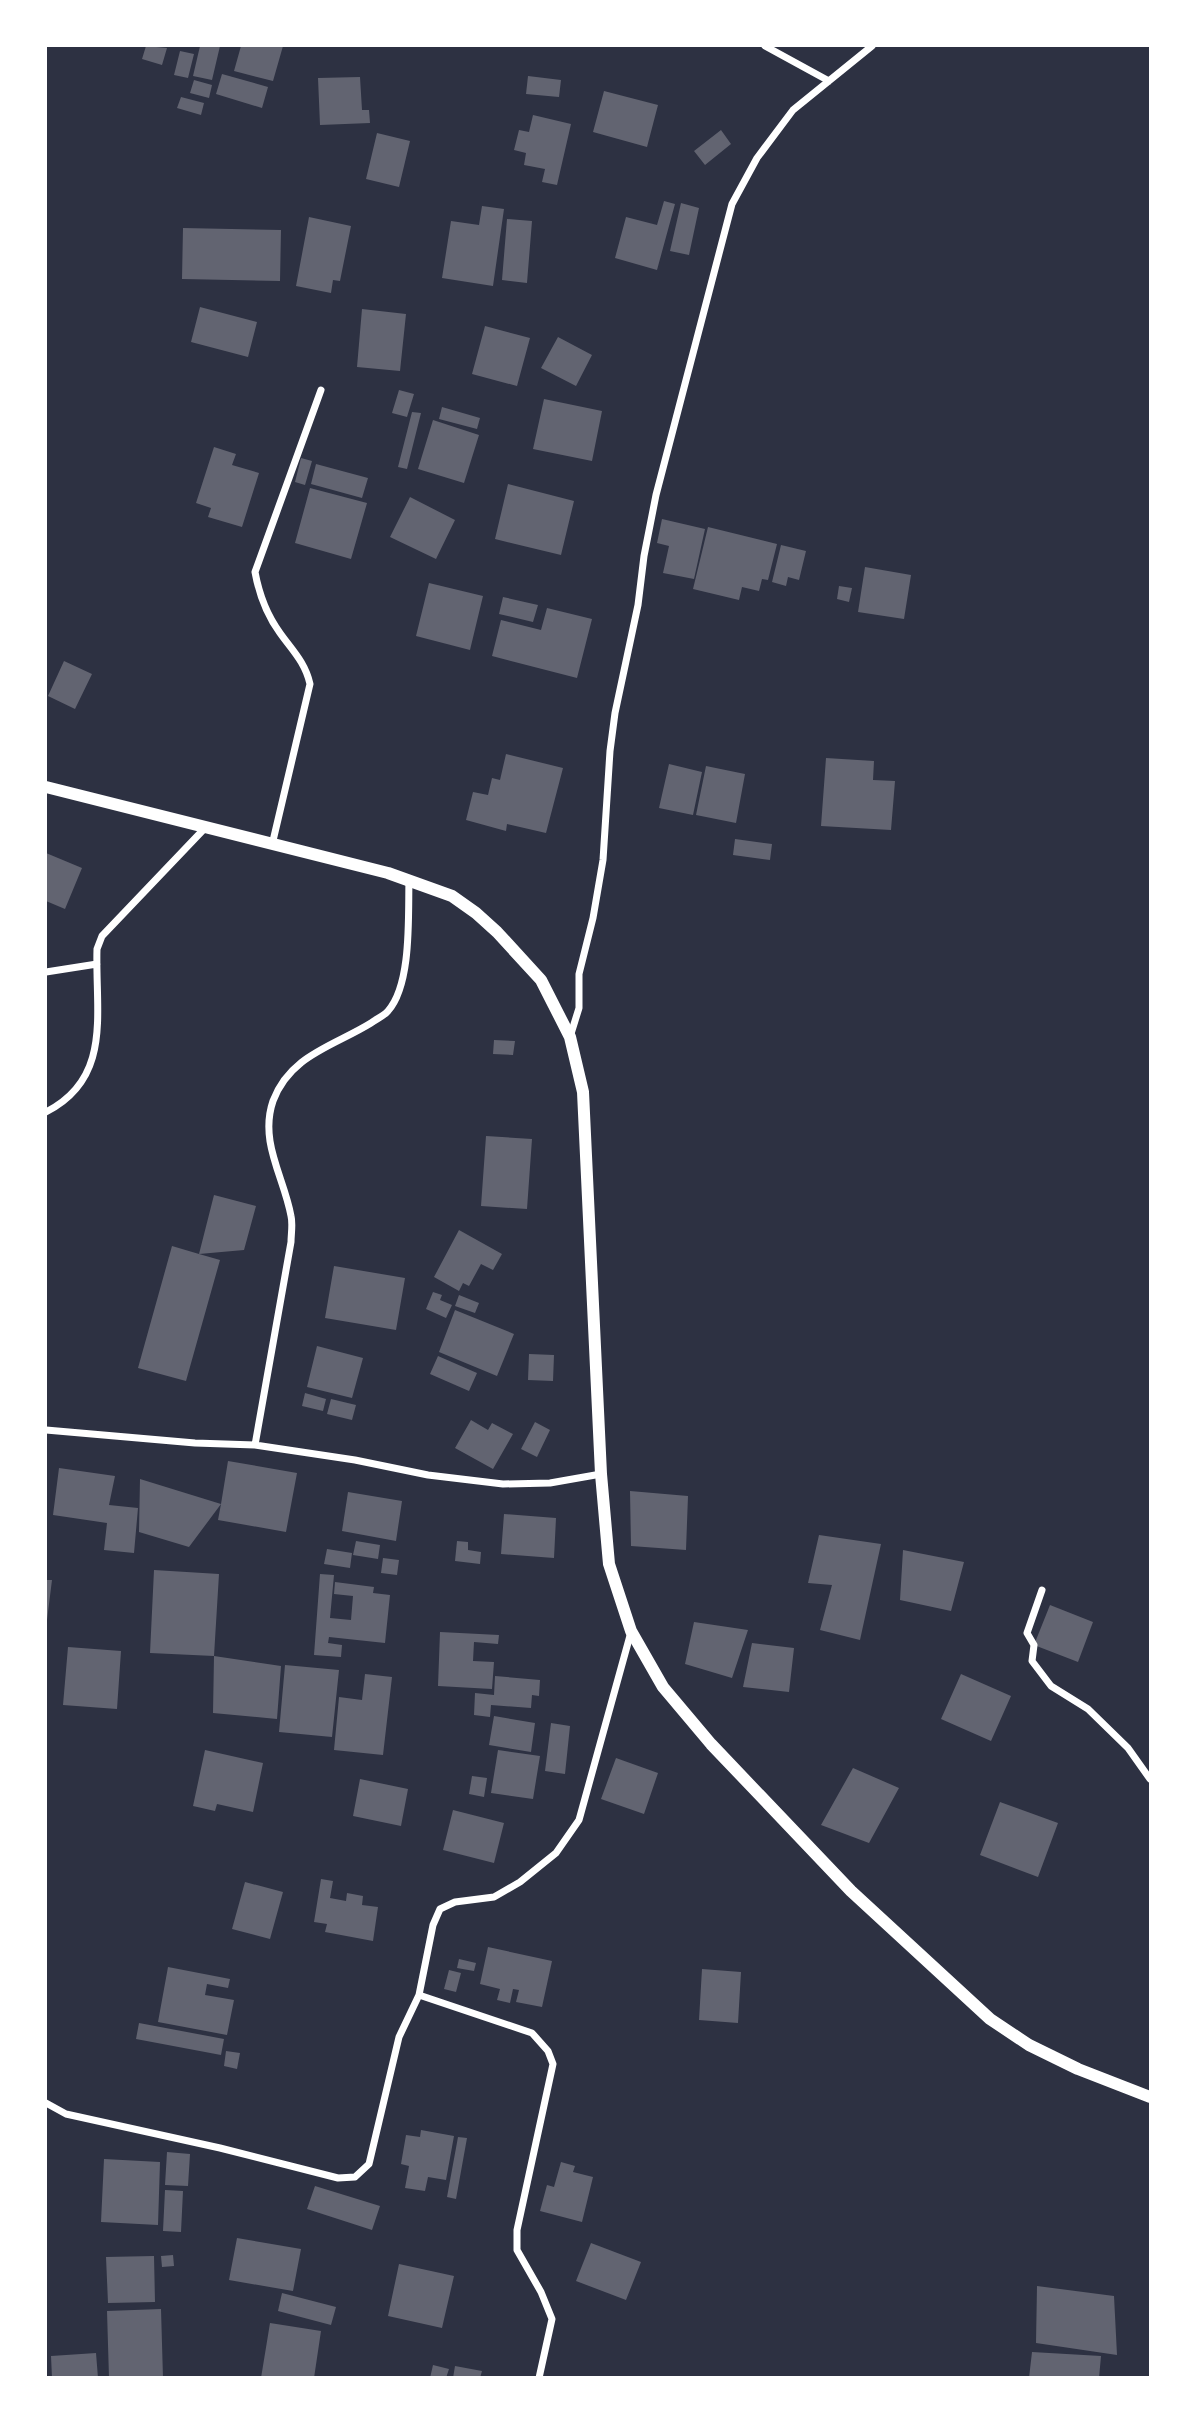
<svg xmlns="http://www.w3.org/2000/svg" width="1196" height="2423" font-family="Montserrat,sans-serif">
  <style>
    .building { fill: #626471 }
    .lines { fill: none; stroke-linecap: round; stroke-linejoin: round }
    .minor { stroke: #fff; stroke-width: 7 }
    .tertiary { stroke: #fff; stroke-width: 12 }
  </style>
  <rect width="100%" height="100%" fill="#2d3142"/>
  <path class="building" d="M146,46L167,48L162,65L142,59Z
    M200,46H220L212,80L193,76Z
    M241,46H283L273,81L234,71Z
    M180,51L194,54L188,78L174,75Z
    M222,74L268,87L262,108L216,94Z
    M528,76L561,80L559,97L526,94Z
    M360,77L362,110H369L370,123L320,125L318,78Z
    M194,80L212,85L209,98L190,93Z
    M604,91L658,105L647,147L593,132Z
    M181,97L204,103L201,115L177,108Z
    M533,115L571,124L557,185L542,182L545,169L524,165L526,153L514,150L519,130L529,132Z
    M721,130L731,144L705,165L694,151Z
    M377,133L410,141L399,187L366,179Z
    M664,201L675,204L657,270L615,258L626,217L657,225Z
    M681,203L699,208L689,255L670,251Z
    M482,206L504,209L493,286L442,278L451,221L479,225Z
    M309,217L351,226L340,281L333,280L331,293L296,286Z
    M507,219L532,221L527,283L502,280Z
    M183,228L281,230L280,281L182,279Z
    M200,307L257,322L248,357L191,342Z
    M362,309L406,314L400,371L357,367Z
    M485,326L530,338L517,386L472,374Z
    M558,337L592,355L576,386L541,368Z
    M399,390L414,394L407,417L392,413Z
    M544,399L602,411L592,461L533,449Z
    M442,407L480,418L477,429L439,419Z
    M412,412L421,413L407,469L398,467Z
    M433,420L479,435L464,483L418,469Z
    M214,447L236,454L232,465L259,473L242,527L208,517L211,508L196,503Z
    M301,458L312,461L305,485L295,482Z
    M316,464L368,478L362,498L311,484Z
    M508,484L574,501L561,555L495,539Z
    M310,488L367,503L351,559L295,543Z
    M410,497L455,520L436,559L390,537Z
    M662,519L705,529L694,579L663,573L669,546L657,543Z
    M708,527L777,544L768,580L762,579L759,591L742,587L739,600L693,589Z
    M781,545L806,551L799,580L788,577L786,586L772,582Z
    M865,567L911,575L904,619L858,612Z
    M429,583L483,596L470,650L416,636Z
    M839,586L852,588L849,602L837,599Z
    M503,597L538,605L533,622L499,614Z
    M547,608L592,619L577,678L492,656L501,620L541,630Z
    M64,661L92,674L75,709L48,696Z
    M506,754L563,768L546,833L507,824L506,831L466,820L473,792L488,795L492,778L500,780Z
    M826,758L874,761L873,780L895,781L891,830L821,826Z
    M669,764L702,772L693,815L659,808Z
    M706,766L745,774L736,823L696,815Z
    M735,839L772,844L770,860L733,855Z
    M46,853L82,868L65,909L46,901Z
    M494,1040L515,1041L513,1055L493,1054Z
    M486,1136L532,1139L527,1209L481,1206Z
    M214,1195L256,1206L244,1250L199,1254L220,1260L186,1381L138,1368L172,1246L199,1254Z
    M459,1230L502,1254L493,1270L481,1264L469,1286L463,1283L459,1291L434,1277Z
    M334,1266L405,1278L396,1330L325,1318Z
    M433,1292L442,1295L440,1300L452,1305L446,1318L426,1309Z
    M459,1295L479,1303L475,1313L455,1306Z
    M455,1310L514,1334L497,1376L439,1352Z
    M317,1346L363,1358L352,1398L307,1387Z
    M529,1354L554,1355L553,1381L528,1380Z
    M438,1356L477,1373L469,1391L430,1374Z
    M305,1393L326,1399L323,1411L302,1406Z
    M331,1399L356,1405L352,1420L327,1414Z
    M471,1420L488,1430L492,1423L513,1434L493,1469L455,1448Z
    M535,1422L550,1430L537,1457L521,1449Z
    M228,1461L297,1473L286,1532L218,1520L221,1504L189,1547L139,1532L140,1479L221,1504Z
    M59,1468L115,1476L109,1505L138,1508L134,1553L104,1550L107,1523L53,1515Z
    M630,1491L688,1496L686,1550L631,1546Z
    M348,1492L402,1501L396,1541L342,1531Z
    M504,1514L556,1518L554,1558L501,1554Z
    M819,1535L881,1544L860,1640L820,1630L832,1585L808,1583Z
    M356,1541L380,1545L378,1559L353,1555Z
    M457,1541L468,1542V1550L481,1552L480,1564L455,1561Z
    M327,1549L352,1553L350,1568L324,1564Z
    M903,1550L964,1562L951,1611L900,1600Z
    M383,1558L399,1560L397,1575L381,1573Z
    M154,1570L219,1574L214,1656L150,1653Z
    M320,1574L334,1575L330,1618L351,1620L353,1596L334,1594L335,1582L374,1587L373,1593L390,1595L385,1643L329,1637L328,1643L342,1645L341,1657L314,1655Z
    M46,1580H52L47,1620H46Z
    M1050,1605L1093,1622L1078,1662L1034,1645Z
    M694,1622L748,1630L732,1678L685,1664Z
    M440,1632L499,1635L498,1644L474,1642L473,1661L494,1662L492,1689L438,1686Z
    M752,1643L794,1648L789,1692L743,1687Z
    M68,1647L121,1651L117,1709L63,1705Z
    M214,1656L281,1666L277,1719L213,1713Z
    M285,1665L339,1670L332,1737L279,1732Z
    M365,1674L392,1677L383,1755L334,1750L339,1697L362,1700Z
    M961,1674L1011,1696L991,1741L941,1719Z
    M495,1676L540,1680L539,1696L532,1695L531,1708L491,1705L490,1717L474,1715L475,1693L494,1695Z
    M494,1716L535,1723L531,1752L489,1745Z
    M551,1723L570,1726L565,1774L545,1771Z
    M205,1750L263,1763L253,1812L217,1804L215,1811L193,1806Z
    M498,1750L540,1756L533,1799L491,1793Z
    M616,1758L658,1773L644,1814L601,1799Z
    M853,1768L899,1788L869,1843L821,1825Z
    M472,1776L487,1778L484,1797L469,1794Z
    M360,1779L408,1789L401,1826L353,1816Z
    M1000,1802L1058,1823L1038,1877L980,1855Z
    M453,1810L504,1823L494,1863L443,1850Z
    M321,1879L333,1881L330,1898L346,1901L347,1893L363,1896L362,1905L378,1907L373,1941L325,1932L327,1924L314,1922Z
    M245,1882L283,1892L270,1939L232,1929Z
    M488,1947L552,1961L542,2007L516,2002L519,1990L513,1989L510,2003L497,2000L500,1989L480,1984Z
    M459,1959L476,1963L474,1971L457,1968Z
    M168,1967L230,1979L228,1988L207,1984L205,1995L234,2000L227,2035L158,2022Z
    M702,1969L741,1972L738,2023L699,2020Z
    M449,1970L461,1973L456,1992L444,1989Z
    M139,2023L224,2039L221,2055L136,2039Z
    M226,2051L240,2053L237,2069L224,2066Z
    M421,2130L454,2136L446,2180L428,2177L425,2191L405,2188L409,2166L401,2164L406,2135L420,2137Z
    M458,2137L467,2138L456,2199L447,2197Z
    M167,2152L190,2154L188,2186L165,2185Z
    M104,2159L160,2162L158,2225L101,2222Z
    M561,2162L575,2166L573,2172L593,2177L582,2222L540,2211L547,2185L554,2187Z
    M315,2186L380,2206L372,2230L307,2209Z
    M165,2190L183,2191L181,2232L163,2231Z
    M237,2238L301,2249L293,2291L229,2280Z
    M591,2243L641,2262L626,2300L576,2281Z
    M173,2255L174,2266L162,2267L161,2256Z
    M154,2256L155,2302L108,2303L106,2257Z
    M399,2264L454,2276L442,2328L388,2316Z
    M1037,2286L1114,2296L1117,2355L1036,2343Z
    M282,2293L336,2307L331,2325L278,2311Z
    M161,2309L163,2378H109L107,2311Z
    M270,2323L321,2331L314,2378H261Z
    M1032,2352L1101,2356L1099,2378H1029Z
    M96,2353L98,2378H52L51,2356Z
    M433,2365L449,2369L446,2378H430Z
    M455,2366L482,2371L480,2378H453Z"/>
  <g class="lines">
    <path class="minor" d="M765,46L829,81
      M272,845L310,684C305,662 292,650 280,633C266,614 259,594 255,572L321,390
      M46,972L97,964
      M570,1037L579,1008V974L593,918L603,860L610,751L615,713L638,605L644,556L656,495L732,204L757,158L793,110L872,46
      M46,1112C113,1078 95,1012 97,949L102,936L205,828
      M46,1430L195,1443L255,1445L355,1460L428,1475L503,1484L550,1483L601,1474
      M255,1445L291,1242C291,1234 293,1224 291,1216C284,1177 259,1142 273,1101C290,1055 334,1046 371,1023C376,1019 384,1016 388,1011C412,984 408,915 409,880
      M1042,1590L1027,1633L1034,1645L1032,1661L1051,1686L1088,1709L1128,1748L1150,1779
      M419,1995L532,2033L548,2051L553,2064L517,2230V2250L541,2292L552,2319L539,2378
      M46,2103L66,2114L220,2148L338,2178L355,2177L369,2164L399,2037L419,1995L433,1925L440,1909L455,1902L494,1897L520,1882L556,1853L579,1820L631,1632"/>
    <path class="tertiary" d="M46,787L388,873L452,896L476,913L497,932L541,980L570,1037L583,1092L601,1474L609,1564L631,1631L663,1687L711,1744L851,1891L990,2019L1029,2045L1078,2069L1150,2097"/>
  </g>
  <rect width="1196" height="2423" fill="none" stroke="#ffffff" stroke-width="94"/>
</svg>
